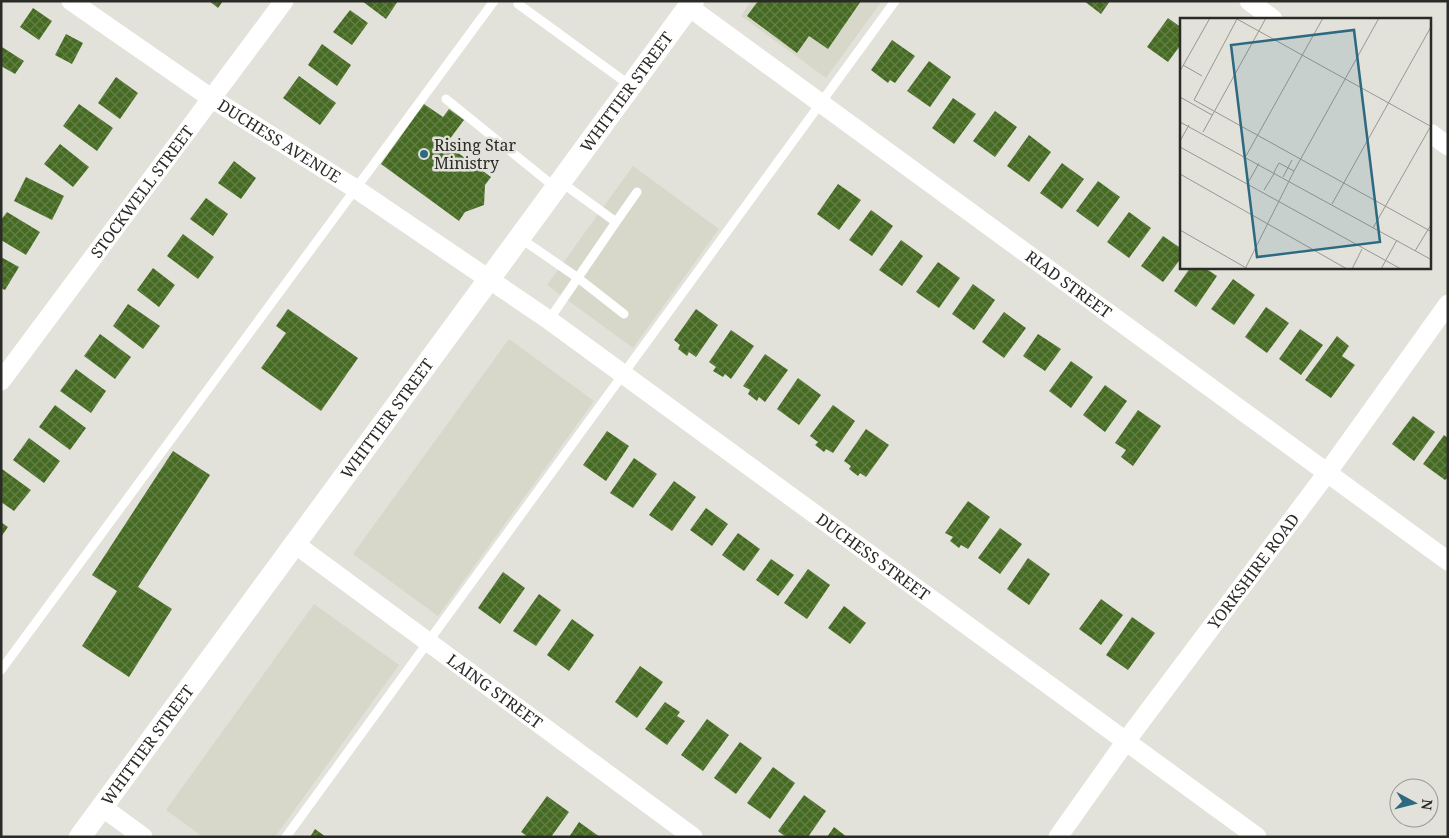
<svg xmlns="http://www.w3.org/2000/svg" width="1449" height="838" font-family="'Noto Serif',serif">
  <style>
    .built { fill: #d7d8ca }
    .building { fill: url(#building-cross-hatch) }
    .lines { fill: none; stroke-linecap: round; stroke-linejoin: round }
    .service { stroke: #fff; stroke-width: 9 }
    .minor { stroke: #fff; stroke-width: 19 }
    .tertiary { stroke: #fff; stroke-width: 22 }
    .poi-dot { fill: #2d6980; stroke: #e2e2db; stroke-width: 2 }
    .labels { text-anchor: middle; dominant-baseline: central; stroke-width: 5; stroke-linejoin: round; paint-order: stroke }
    .street-label { font-size: 16px; fill: #2a2a27; stroke: #e2e2db }
    .poi-label { font-size: 16px; fill: #2a2a27; stroke: #e2e2db; text-anchor: start }
    .inset-road { fill: none; stroke: #989893; stroke-width: 1 }
    .view { fill: #2d6980; fill-opacity: 0.15; stroke: #2d6980; stroke-width: 2.5 }
    .inset-edge { fill: none; stroke: #2a2a27; stroke-width: 2.5 }
  </style>
  <defs>
    <pattern id="building-cross-hatch" width="8" height="8" patternUnits="userSpaceOnUse" patternTransform="scale(1.25)"><rect width="8" height="8" fill="#456a21"/><path d="M0 0l8 8M0 8l8-8" fill="none" stroke="#647f48"/></pattern>
  </defs>
  <rect width="100%" height="100%" fill="#e2e2db"/>
  <path class="built" d="M751,1H882L826,78L741,16Z
    M633,166L719,229L633,348L547,285Z
    M509,339L594,401L438,616L353,554Z
    M314,604L399,665L275,837H203L166,810Z"/>
  <path class="building" d="M209,1H223L218,8Z
    M362,1H398L386,19Z
    M758,1H861L828,49L809,36L797,53L747,16Z
    M1084,1H1110L1101,14Z
    M33,8L52,21L39,40L20,27Z
    M350,10L368,23L352,45L333,32Z
    M1168,18L1182,28V43L1168,62L1147,47Z
    M66,34L83,43L72,64L55,55Z
    M892,40L915,56L895,83L890,80L888,83L871,70Z
    M322,44L351,65L337,86L308,65Z
    M2,47L24,61L15,74L1,66Z
    M929,61L951,77L930,107L907,91Z
    M299,76L336,103L320,125L283,98Z
    M116,77L138,93L120,119L98,103Z
    M953,98L976,114L954,144L932,128Z
    M79,104L113,128L97,151L63,126Z
    M424,104L443,117L449,109L464,120L446,144L491,177L485,185L484,205L465,212L459,221L381,164Z
    M995,111L1017,127L995,157L973,141Z
    M1029,135L1051,152L1029,182L1007,166Z
    M60,144L89,167L73,187L44,164Z
    M234,161L256,178L241,199L218,183Z
    M1062,163L1084,179L1062,209L1040,193Z
    M26,177L64,196L52,220L14,201Z
    M1098,181L1120,197L1098,227L1076,211Z
    M838,184L861,200L839,230L817,214Z
    M206,198L228,214L213,236L190,219Z
    M871,210L893,226L872,256L849,240Z
    M7,212L40,232L26,255L1,240V220Z
    M1129,212L1151,228L1129,258L1107,242Z
    M183,234L214,257L198,279L167,256Z
    M1163,236L1182,249V257L1163,282L1141,266Z
    M901,240L923,256L902,286L879,270Z
    M1,257L19,267L5,290L1,288Z
    M938,262L960,278L939,308L916,292Z
    M153,268L175,285L159,307L137,290Z
    M1190,268H1205L1217,276L1196,307L1174,291Z
    M1233,279L1255,295L1234,325L1211,309Z
    M973,284L995,300L974,330L952,314Z
    M128,304L160,326L143,349L113,326Z
    M1266,307L1289,323L1267,353L1245,337Z
    M288,309L358,358L321,411L261,368L286,333L276,326Z
    M696,309L718,325L696,357L689,352L687,356L678,349L680,345L674,340Z
    M1004,312L1026,328L1004,358L982,342Z
    M1300,329L1323,345L1301,375L1279,359Z
    M731,330L754,346L731,379L725,374L723,377L713,371L716,367L709,362Z
    M100,334L131,357L115,379L84,356Z
    M1038,334L1061,349L1045,371L1023,356Z
    M1337,336L1349,346L1342,356L1355,365L1331,398L1305,380Z
    M765,354L788,370L765,402L759,397L757,401L748,394L750,390L743,386Z
    M1071,361L1093,377L1071,408L1049,391Z
    M76,369L106,391L91,413L60,391Z
    M798,378L821,395L799,425L777,409Z
    M1105,385L1127,401L1105,432L1083,415Z
    M55,405L86,428L70,450L39,427Z
    M833,405L855,421L833,453L826,449L824,452L815,445L818,442L810,436Z
    M1138,410L1161,426L1133,466L1121,457L1126,450L1115,443Z
    M1413,416L1435,432L1414,461L1392,444Z
    M866,429L889,445L866,477L860,473L858,476L849,469L851,466L844,461Z
    M607,431L629,446L606,481L583,465Z
    M1444,435L1448,438V477L1445,480L1423,464Z
    M29,438L60,461L44,483L13,460Z
    M173,451L210,475L138,587L172,609L129,677L82,646L117,591L92,575Z
    M634,458L657,474L633,508L610,493Z
    M2,469L31,490L14,511L1,502Z
    M674,481L696,497L672,531L649,515Z
    M968,501L990,517L968,549L961,545L959,548L950,541L953,537L945,533Z
    M706,508L728,524L712,546L690,530Z
    M1,522L8,527L1,537Z
    M1000,528L1022,544L1000,574L978,558Z
    M738,533L760,549L744,571L722,555Z
    M1028,558L1050,574L1029,605L1007,589Z
    M771,559L794,575L778,596L756,580Z
    M808,569L830,585L807,619L784,603Z
    M503,572L525,588L500,624L478,608Z
    M539,594L561,610L536,646L513,631Z
    M1101,599L1123,615L1101,645L1079,629Z
    M844,606L866,623L850,644L828,628Z
    M1132,617L1155,633L1128,670L1106,655Z
    M572,619L594,635L569,671L547,655Z
    M640,666L663,682L637,718L615,702Z
    M665,702L680,712L677,716L685,721L667,745L645,729Z
    M707,719L729,735L703,771L681,755Z
    M740,742L762,758L736,794L714,778Z
    M773,767L795,783L770,819L747,803Z
    M804,795L826,811L808,837H786L778,831Z
    M547,796L569,812L551,837H528L521,832Z
    M579,822L600,837H569Z
    M834,827L847,837H827Z
    M315,829L326,837H310Z"/>
  <g class="lines">
    <path class="service" d="M518,4L631,86
      M446,99L556,188
      M616,222L637,192
      M520,238L578,278L624,314
      M549,320L616,222L561,182
      M1,670L494,1
      M286,837L895,1"/>
    <g class="minor">
      <path id="s1" d="M71,1L211,98L356,189L549,320L1257,837"/>
      <path d="M1249,1L1273,19"/>
      <path id="s2" d="M689,7L1448,561"/>
      <path d="M1430,133L1448,146"/>
      <path id="s3" d="M1,381L284,1"/>
      <path id="s4" d="M295,544L693,837"/>
      <path d="M102,807L143,837"/>
      <path id="s5" d="M1058,837L1126,741L1327,473L1448,304"/>
    </g>
    <path class="tertiary" id="s6" d="M80,837L693,1"/>
  </g>
  <circle class="poi-dot" cx="424" cy="154" r="5"/>
  <g class="labels">
    <g class="street-label">
      <text stroke="none"><textPath href="#s6" startOffset="924">WHITTIER STREET</textPath></text>
      <text stroke="none"><textPath href="#s1" startOffset="251">DUCHESS AVENUE</textPath></text>
      <text stroke="none"><textPath href="#s3" startOffset="236">STOCKWELL STREET</textPath></text>
      <text stroke="none"><textPath href="#s2" startOffset="470">RIAD STREET</textPath></text>
      <text stroke="none"><textPath href="#s6" startOffset="519">WHITTIER STREET</textPath></text>
      <text stroke="none"><textPath href="#s1" startOffset="976">DUCHESS STREET</textPath></text>
      <text stroke="none"><textPath href="#s5" startOffset="330">YORKSHIRE ROAD</textPath></text>
      <text stroke="none"><textPath href="#s4" startOffset="248">LAING STREET</textPath></text>
      <text stroke="none"><textPath href="#s6" startOffset="114">WHITTIER STREET</textPath></text>
    </g>
    <g class="poi-label">
      <text x="434" y="145">Rising Star<tspan x="434" dy="18">Ministry</tspan></text>
    </g>
  </g>
  <g transform="translate(1180 18)">
    <rect width="251" height="251" fill="#e2e2db"/>
    <path class="inset-road" d="M57,1L14,82L252,214M57,1L252,109M3,47L22,58M0,53L30,0M0,79L32,97M0,104L252,242M23,114L86,0M0,123L9,107M0,129L221,251M66,138L143,0M94,154L99,145L114,153M0,156L167,251M103,159L112,142M69,163L79,145M84,172L95,154M152,186L252,7M193,210L252,106M0,212L68,251M235,233L252,205M65,251L114,153L199,0M172,251L182,231M201,251L217,222"/>
    <path class="view" d="M174,12L200,224L77,239L51,27Z"/>
    <rect width="251" height="251" class="inset-edge"/>
  </g>
  <rect width="1449" height="838" fill="none" stroke="#2a2a27" stroke-width="5"/>
  <g transform="translate(1414 803) rotate(97)"><circle r="24" fill="#e2e2db" stroke="#989893"/>
  <path d="M0-4L9 19L0 12L-9 19Z" fill="#2d6980"/>
  <text y="-8" font-size="14" font-weight="bold" text-anchor="middle" fill="#2a2a27">N</text>
  </g>
</svg>
